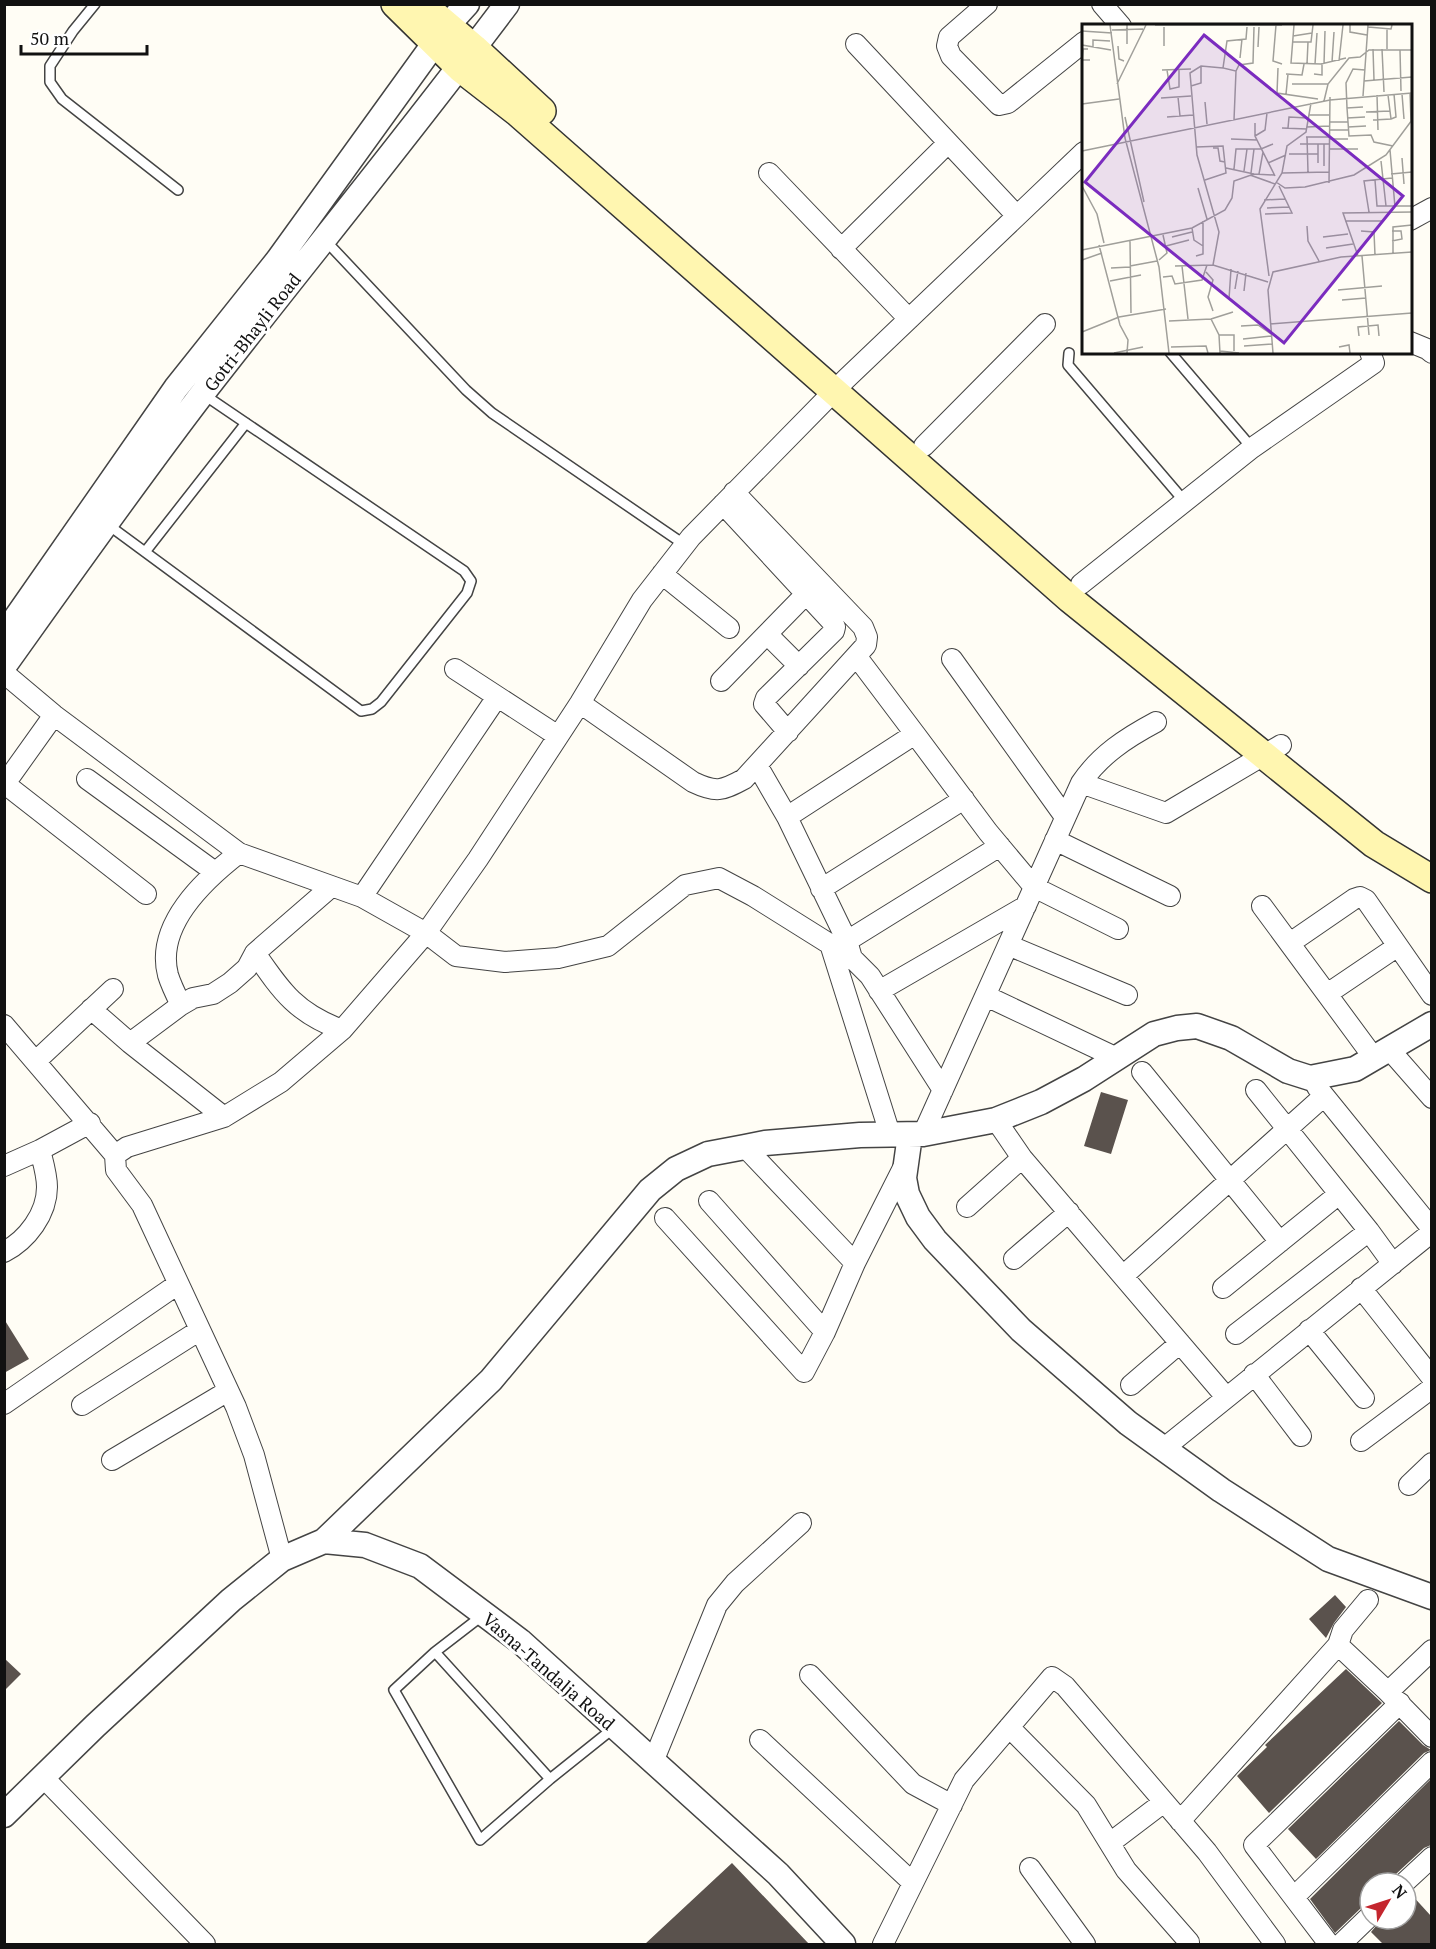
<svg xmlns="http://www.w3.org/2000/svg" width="1436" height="1949" font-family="'PT Serif',serif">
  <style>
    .building { fill: #5a524d }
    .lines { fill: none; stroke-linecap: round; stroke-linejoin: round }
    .service-casing { stroke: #444; stroke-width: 12 }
    .minor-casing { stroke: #444; stroke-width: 22 }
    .tertiary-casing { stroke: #444; stroke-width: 27 }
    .secondary-casing { stroke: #333; stroke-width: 30 }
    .service { stroke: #fff; stroke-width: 9 }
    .minor { stroke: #fff; stroke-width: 20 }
    .tertiary { stroke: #fff; stroke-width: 24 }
    .secondary { stroke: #fff6b0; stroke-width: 27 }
    .labels { text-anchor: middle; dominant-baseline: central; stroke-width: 6; stroke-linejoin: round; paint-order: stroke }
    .street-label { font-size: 18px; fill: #111; stroke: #fff }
    .inset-road { fill: none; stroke: #a09f9a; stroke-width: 1.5 }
    .view { fill: #7b2cbf; fill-opacity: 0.15; stroke: #7b2cbf; stroke-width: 3 }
    .inset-edge { fill: none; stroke: #111; stroke-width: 3 }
  </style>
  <rect width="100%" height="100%" fill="#fffdf5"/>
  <path class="building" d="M1101,1092L1128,1100L1111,1154L1084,1146Z
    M4,1319L29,1359L4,1373Z
    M1335,1595L1346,1607L1334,1623L1326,1638L1309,1619Z
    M4,1658L21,1674L4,1691Z
    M1346,1669L1382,1703L1269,1813L1237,1776L1267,1747L1265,1745Z
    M1399,1721L1423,1745L1431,1750L1424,1753L1316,1859L1288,1829Z
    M1431,1779V1845L1424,1848L1396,1874L1392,1883H1370V1904L1362,1907L1335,1933L1310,1899Z
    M732,1863L809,1944H645Z
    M1410,1893L1431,1916V1944H1383L1371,1932L1382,1919H1406V1895Z"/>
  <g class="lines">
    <g class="service-casing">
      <path id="service" d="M95,4L73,31L50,66V82L62,99L178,190
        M325,240L466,390L492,413L685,545
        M1170,352L1252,448
        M1069,353L1068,365L1185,502
        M107,524L361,711L372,709L381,702L467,593L471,581L464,571L203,394
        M145,552L246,423
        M483,1615L435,1652L394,1690L480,1840L550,1779L615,1727
        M435,1652L550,1779"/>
    </g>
    <g class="minor-casing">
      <path id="minor" d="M987,4L949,37L947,46L951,56L999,105L1008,103L1084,42
        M1102,4L1121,26
        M856,44L1017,216
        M769,173L909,319
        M1410,220L1432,208
        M841,249L948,143
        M1410,342L1427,349L1432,353
        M924,446L1045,324
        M723,504L833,623L835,627L834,631L766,698L764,704L788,732
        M662,574L729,628
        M1081,584L1252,448L1374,363L1370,352
        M767,634L799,666
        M857,657L915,734
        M952,659L1065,817
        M455,669L558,736
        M4,673L54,715L239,853L362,897L426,933L456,956L505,962L558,958L608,946L685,885L719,878L753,896L852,958L870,976L943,1090
        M721,681L806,594
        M580,703L693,782C716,793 722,791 744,779L866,645L867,637L863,627L734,492
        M757,765L787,817L847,941L852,958
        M87,779L215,872
        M1081,783L1166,813L1281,745
        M5,784L146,894
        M4,785L54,715
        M787,817L915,734L988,832L1034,887L1118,929
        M1055,840L1170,896
        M821,889L964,799
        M362,897L497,697
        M1262,906L1374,1058
        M847,941L1000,846
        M1290,943L1354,899L1360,897L1366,900L1432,995
        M830,944L890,1134
        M1008,945L1127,995
        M255,953C282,992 296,1013 342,1030
        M879,991L1026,906
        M1327,994L1398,946
        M986,996L1117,1058
        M181,1005C176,995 171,985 168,975C155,925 204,880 239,853
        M91,1009L130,1043L181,1005L193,998L213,994L230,983L247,968L255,953L331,887
        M4,1025L115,1155L116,1170L142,1205L236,1407L254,1455L282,1559
        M130,1043L224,1117
        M1389,1049L1432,1098
        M36,1061L113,989
        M1142,1072L1280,1242
        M1317,1087L1432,1229
        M1256,1090L1369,1231L1393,1264
        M996,1120L1022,1158L1226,1397
        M923,1134L1081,783C1100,755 1126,738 1156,722
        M745,1147L855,1263
        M115,1155L127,1147L224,1117L281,1082L342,1030L426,933L478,859L580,703L642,600L691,537L846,379L1084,152
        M4,1166L40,1150L90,1123
        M709,1201L825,1332
        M967,1207L1022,1158
        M665,1218L804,1372L825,1332L855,1263L905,1164
        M4,1252C27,1240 47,1214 47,1187C47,1175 43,1162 40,1150
        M1014,1259L1069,1212
        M1123,1276L1324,1096
        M1223,1288L1339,1194
        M1361,1288L1432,1378
        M1309,1330L1364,1398
        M1236,1334L1369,1231
        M1254,1374L1301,1436
        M1131,1385L1180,1343
        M4,1404L178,1284
        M82,1405L200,1330
        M1361,1441L1432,1388
        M1163,1449L1432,1232
        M112,1460L228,1391
        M1409,1485L1432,1463
        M1338,1645L1343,1630L1368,1600
        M810,1675L913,1784L952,1805
        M1388,1692L1432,1650
        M1009,1727L1086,1805L1126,1870L1189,1942
        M760,1740L913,1883
        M653,1762L717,1605L735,1583L801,1523
        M43,1777L205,1944
        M1180,1821L1338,1645L1388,1692L1432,1737
        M1110,1843L1164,1802
        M1030,1868L1085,1944
        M1404,1883L1432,1857
        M1294,1897L1432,1762
        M883,1944L964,1780L1052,1677L1065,1686L1207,1852L1275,1944
        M1329,1944L1254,1845L1400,1703
        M1341,1944L1370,1916"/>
    </g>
    <g class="tertiary-casing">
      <path id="tertiary" d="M4,635L176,388L278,260L447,26L467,4
        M4,666C69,575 134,483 202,394C303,264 408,136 507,4
        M910,1135L904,1178L907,1194L918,1217L935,1240L1021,1330L1128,1423L1221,1490L1328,1559L1432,1597
        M324,1541L491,1380L650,1190L676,1169L708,1154L745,1147L765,1143L860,1135L923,1134L996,1120L1041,1102L1084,1079L1154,1034L1177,1028L1197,1026L1231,1038L1288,1071L1310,1078L1355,1069L1432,1024
        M4,1815L95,1726L231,1600L282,1559L324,1541L365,1545L420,1566L520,1641L778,1874L843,1944"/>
    </g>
    <g class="secondary-casing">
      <path id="secondary" d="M395,4L460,68L518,113L1070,599L1374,844L1432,879
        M422,4L474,48L542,111"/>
    </g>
    <use href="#service" class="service"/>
    <use href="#minor" class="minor"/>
    <use href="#tertiary" class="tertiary"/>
    <use href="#secondary" class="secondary"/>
  </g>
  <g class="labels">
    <g class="street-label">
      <text transform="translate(252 332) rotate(-52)">Gotri-Bhayli Road</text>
      <text transform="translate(549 1671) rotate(41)">Vasna-Tandalja Road</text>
    </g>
  </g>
  <g transform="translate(1082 24)">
    <rect width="330" height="330" fill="#fffdf5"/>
    <path class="inset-road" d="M28,1L43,114L77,243L87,329M73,1H200M194,1L191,37L200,40M212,1L209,39L239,40L264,34M268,1V8L285,11M286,3L309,5L310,1M30,6L61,5M0,7L30,9M211,12L230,9M211,18H229L231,1M45,20V1M0,21L29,26M36,22L37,35L42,37M82,22V3M11,23V16L28,17M176,23L177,3M6,25H1L0,36H8M291,25L292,56M300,25L302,68M305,25V4M318,26L319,67M158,34L160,15M257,37L261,1M250,38L252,8M225,40L226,18M233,40L235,9M242,40L243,7M196,44L195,69L236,75M80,46L109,45M85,46L88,65L97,63V46M154,47L157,41L171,39L172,3M204,50L220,51L222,40M232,50L240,51V40M282,57L330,53M35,60L64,1M210,60H246M109,62L119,59V42M328,69L329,97M204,70L206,50M320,70L322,95M295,71L296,106M281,72L286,1M96,73L98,92M79,74L109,72M242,77L246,60L267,34L278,33L287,26H330M123,78L125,100M0,80L37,75M281,83L265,84L264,59L271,45L283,46M265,84L267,112L289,111L292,118L311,122M284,88L308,87M227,91H247M43,93L62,178M85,93L111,91M265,94L283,93M309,95L314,93L312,70M152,96L154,47L141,44L145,17L164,15L165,3M291,96L309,95L306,71M247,98H266M173,99V112L193,152M225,103L247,102M266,103L284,102M200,104L225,105M206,104L207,93L226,94M247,106H266M173,112L183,106L185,89M224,113H247M225,113L226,148M149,115L175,116M247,115H266M218,120H247M114,123L141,122L144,149L123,156M131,124H136L138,137L143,138M247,125H276M308,126L313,183M0,127L248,76L330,69M207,130H236M320,134L322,160M299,137L304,182M186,139L204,131M236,139V120M242,142V120M144,144L172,150M152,145L154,125H179L191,120M162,147L165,125M169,149L172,125M200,149L247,148M177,150L181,128M309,150L330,148M168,151L193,160M293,156L295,182H330M194,158L203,164L223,163L272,151L304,131L330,96M247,159L248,73M0,162L15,190L22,219M116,164L125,195M182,176L203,175M185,184L207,183M287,188L282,157L310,154M183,190L210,189L197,162M263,197H300M225,202L226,217L237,237M110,204L112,216L121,222M279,207L292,208L293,231M310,207H319L320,215L310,217M90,213L110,208M241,213L266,210M48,217L49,289M17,221L38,301L46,316L45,329M84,222L107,216M244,224L271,220M0,226L110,204L143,186L150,174L152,157L172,150L192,151M311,231V203L330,201M114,232L121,230V197M276,232L261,189L330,188M280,232L287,311M0,236L20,229M77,236L85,229L81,211M131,241L137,208L115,131L108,49L119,42L141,44M48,242L75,237M93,242L131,241L186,258M100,242L106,295M29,244L48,243M124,248L131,256L126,273L131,287M187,252L178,185L200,149L205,122L224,108L229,79M81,253L90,252L93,260L120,256L125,241M28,257L59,251M153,265L156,247M256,266L300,262M162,267L164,249M147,275L149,245M260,276L284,274M129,295L151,288M87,297L129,295L137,311L138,329M188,300L330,289M159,302L176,301L189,310M0,308L37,293L84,285M137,311H152V327M277,312L276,303L296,301L297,312M161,315L189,312M162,322L190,320M89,323L124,322L126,329M257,323L267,321L268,329M138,327L157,329M32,329L61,323M191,329L186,266L191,248L259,233L330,228"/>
    <path class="view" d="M122,11L321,172L202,319L3,158Z"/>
    <rect width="330" height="330" class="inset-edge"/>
  </g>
  <rect width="1436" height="1949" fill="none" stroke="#111111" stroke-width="12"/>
  <g transform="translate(1388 1901) rotate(51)"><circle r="28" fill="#ffffff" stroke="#a0a0a0" stroke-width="1.5"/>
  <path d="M0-4.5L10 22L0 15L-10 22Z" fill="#c4262e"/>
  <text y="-9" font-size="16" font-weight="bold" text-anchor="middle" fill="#111111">N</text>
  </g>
  <path d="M21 45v9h126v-9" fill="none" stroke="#111111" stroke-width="3"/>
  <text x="30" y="45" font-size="18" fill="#111111" stroke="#ffffff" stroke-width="4.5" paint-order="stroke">50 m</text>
</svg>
